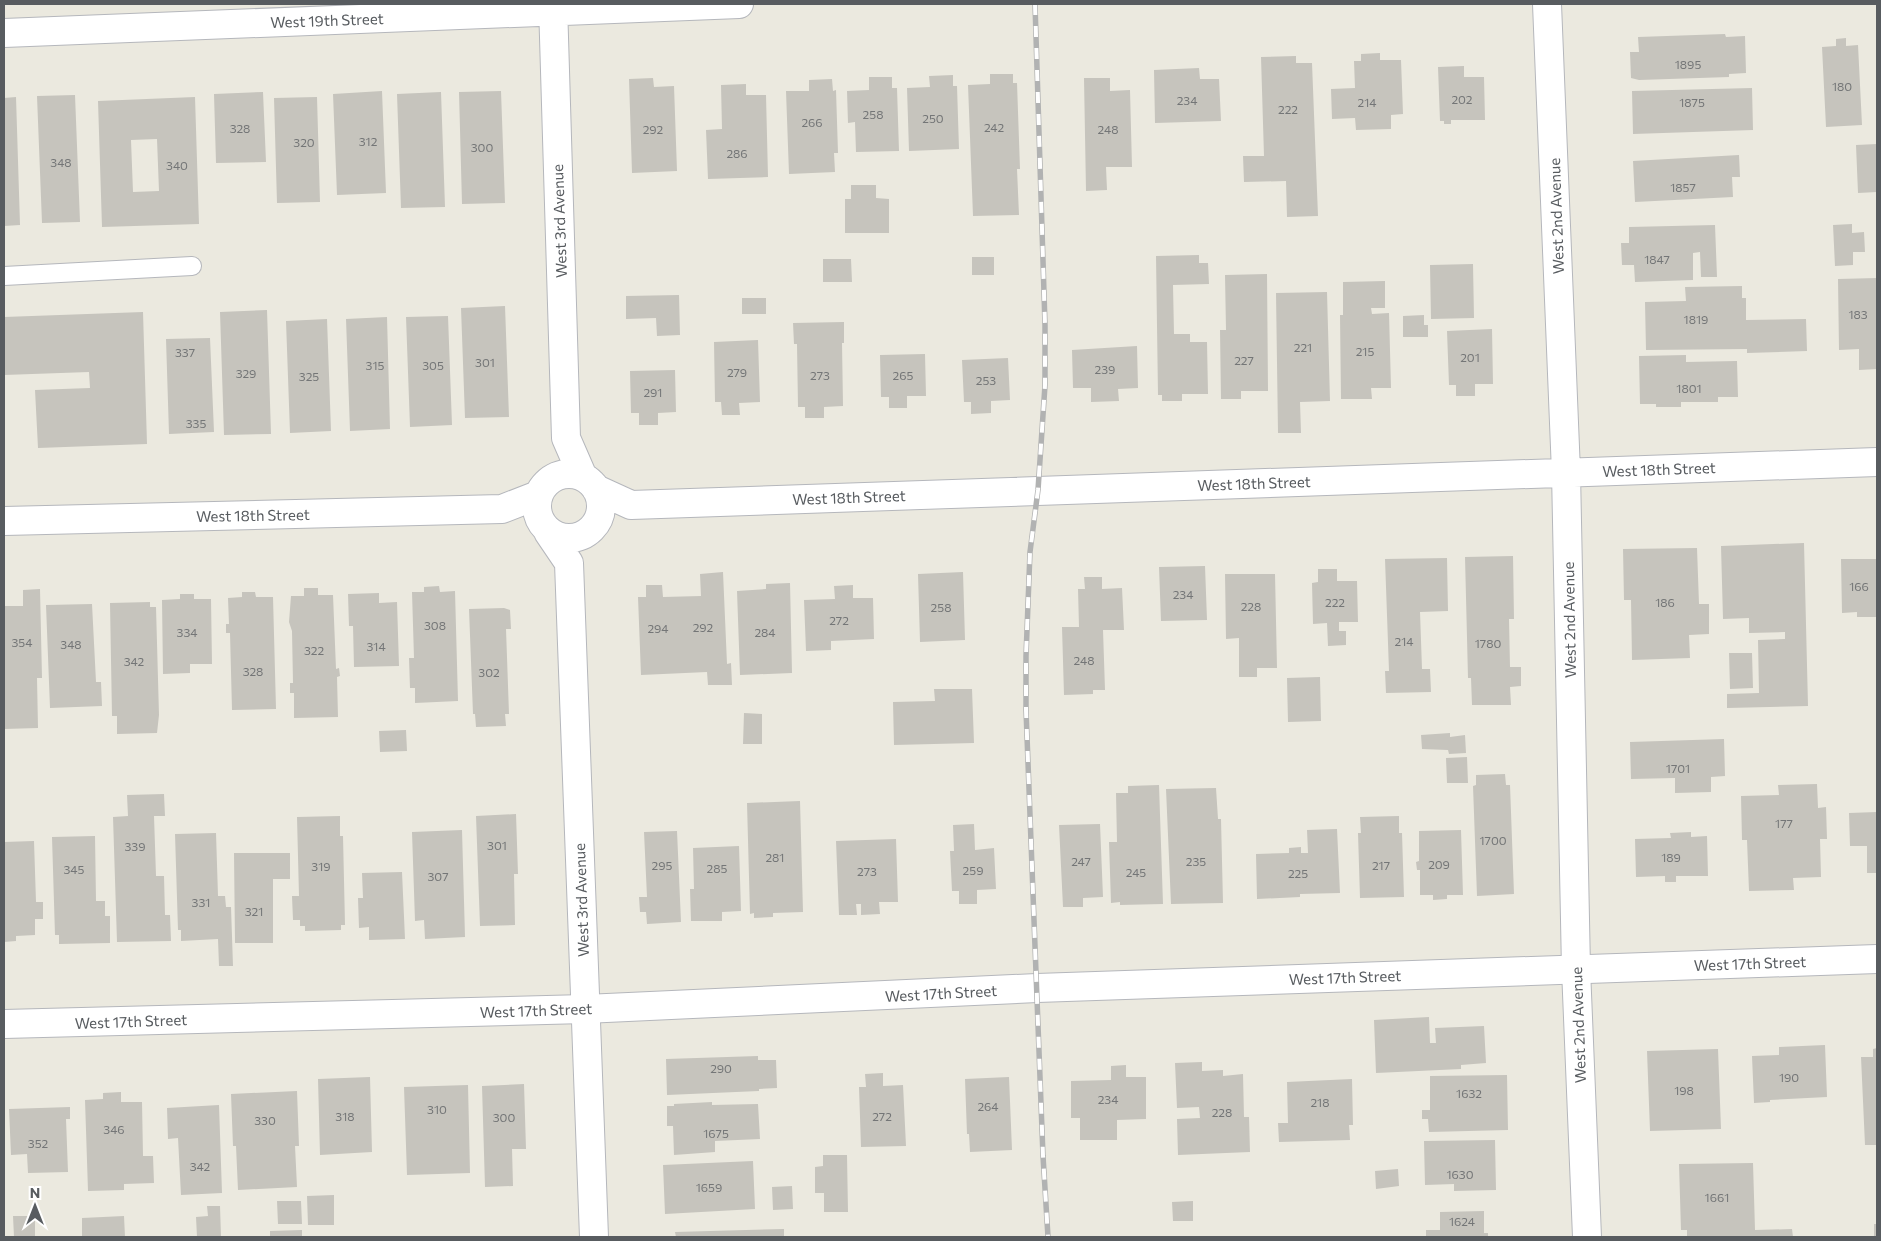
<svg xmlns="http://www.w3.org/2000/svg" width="1881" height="1241" font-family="Commissioner,sans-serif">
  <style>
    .building { fill: #c6c4bd; fill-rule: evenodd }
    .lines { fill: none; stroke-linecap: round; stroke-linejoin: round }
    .service-casing { stroke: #b5b7bc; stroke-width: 20 }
    .minor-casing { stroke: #b5b7bc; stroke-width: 30 }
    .tertiary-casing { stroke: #b5b7bc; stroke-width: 30 }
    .service { stroke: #fff; stroke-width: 18 }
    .minor { stroke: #fff; stroke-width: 28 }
    .tertiary { stroke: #fff; stroke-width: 28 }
    .rail-casing { stroke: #b1b2b2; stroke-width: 5.5 }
    .rail { stroke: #fff; stroke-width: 4; stroke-dasharray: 11; stroke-linecap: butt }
    .labels { text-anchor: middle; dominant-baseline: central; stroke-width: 5; stroke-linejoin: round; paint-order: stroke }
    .number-label { font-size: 12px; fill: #747677 }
    .street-label { font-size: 15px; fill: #585c60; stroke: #fff }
  </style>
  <rect width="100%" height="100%" fill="#ebe9df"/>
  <path class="building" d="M1725,34L1726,37L1745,36L1746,73L1729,74V77L1639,80L1631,78L1630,52H1639L1638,37Z
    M1846,38V46L1858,45L1862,125L1826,127L1822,47L1836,46V39Z
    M1380,53V60H1401L1403,114L1391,115V129L1356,130L1355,118L1332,119L1331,89L1355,88L1354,61H1361V54Z
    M1296,56V63H1312L1318,216L1287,217L1286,181L1244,182L1243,156H1264L1261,57Z
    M1464,66V77H1484L1485,120H1451V124H1444V121H1440L1438,67Z
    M1199,68L1200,79H1219L1221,121L1155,123L1154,70Z
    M990,74H1013V83H1017L1020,169H1017L1019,215L973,216L968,85L990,84Z
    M953,75V86H957L959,149L909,151L907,88L930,87L929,76Z
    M869,77H892V88H897L899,151L856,152L855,122L848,123L847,91L869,90Z
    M653,78L654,87L674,86L677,171L632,173L629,79Z
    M1084,78H1110V91L1130,90L1132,167H1106L1107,190L1086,191Z
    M832,79L833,91L836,90L838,153H834L835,172L789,174L786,91H809V80Z
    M746,84V95H766L768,177L708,179L706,130L722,129L721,85Z
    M1752,88L1753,130L1633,134L1632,91Z
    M382,91L386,193L337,195L333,94Z
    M501,91L505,203L462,204L459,92Z
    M263,92L266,162L216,163L214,94Z
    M441,92L445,207L401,208L397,94Z
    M75,95L80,222L42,223L37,96Z
    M16,97L20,225L4,226V98Z
    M195,97L199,224L102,227L98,101ZM157,139L159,191L133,192L131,140Z
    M317,97L320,202L277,203L274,98Z
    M1877,144V192L1858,193L1856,145Z
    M1739,155L1740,177H1732L1733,197L1635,202L1633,161Z
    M851,185H876V198L889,199V233H845V199H851Z
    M1852,224V233L1864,232L1865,252H1853V265L1835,266L1833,225Z
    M1715,225L1717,277H1701L1700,252L1693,253V280L1635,282L1634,265H1622L1621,243H1629V227Z
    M1199,255V263H1208L1209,284L1173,285L1174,334H1190V342H1207L1208,394H1182V401H1162V395H1158L1156,256Z
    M972,257H994V275H972Z
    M823,259H851L852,282H823Z
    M1473,264L1474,318L1431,319L1430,265Z
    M1267,274L1268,391H1241V399H1221L1220,330H1226L1225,275Z
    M1877,278V369L1859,370V349L1839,350L1838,279Z
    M1385,281V308H1371L1372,314L1389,313L1391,388H1371L1372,399H1341L1340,315H1343V282Z
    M1742,286V298H1746V320L1806,319L1807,351L1747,353V349L1646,350L1645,302L1686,301L1685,287Z
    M1327,292L1330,401L1300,402L1301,433H1278L1276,293Z
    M679,295L680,335L657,336L656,318L626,319V296Z
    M742,298H766V314H742Z
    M505,306L509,417L465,418L461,308Z
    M267,310L271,434L224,435L220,312Z
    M143,312L147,444L38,448L35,390L90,388L89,372L4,375V317Z
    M1424,315V325H1428V337H1403V316Z
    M448,316L452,425L410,427L406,317Z
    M387,317L390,429L350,431L346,319Z
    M327,319L331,431L290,433L286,321Z
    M844,322V343H842L843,406L824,407V418H805V407H798L797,344H794L793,323Z
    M1492,329L1493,384H1475V396H1456V385H1449L1447,331Z
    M210,338L214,432L169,434L166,339Z
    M758,340L760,402L739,403L740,415H722L721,402H715L714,342Z
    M1137,346L1138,388L1118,389L1119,401L1091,402V388H1073L1072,350Z
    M925,354L926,396H907V408H889V397H881L880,355Z
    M1686,355V362L1737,361L1738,397H1718V402H1681V407H1656V404H1640L1639,356Z
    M1008,358L1010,400L991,401V413L971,414V402H964L962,360Z
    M675,370L676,412L658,413V425H639V413H631L630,371Z
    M1804,543L1808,706L1727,708V694L1759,693L1758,640L1785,639V632L1749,633V618L1723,619L1721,546Z
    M1697,548L1699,604H1709V634L1689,635L1690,658L1632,660L1631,600H1624L1623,549Z
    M1513,556L1514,619H1509L1510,667H1521V686L1510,687L1511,705H1472L1471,678H1468L1465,557Z
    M1447,558L1448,611L1420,612L1422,669H1430L1431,692L1386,693L1385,671H1389L1385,559Z
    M1841,559H1877V617H1857V612L1842,613Z
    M1205,566L1207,620L1161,621L1159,567Z
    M1318,569H1337V581H1357L1358,622H1339V631H1346V645L1328,646L1327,623L1313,624L1312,583L1318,582Z
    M723,572L727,664L731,663L732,685H708L707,672L641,675L638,597H646V585H662L663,597L701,596L700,574Z
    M963,572L965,640L920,642L918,574Z
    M1225,574H1275L1277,668H1257V677H1239V638L1226,639Z
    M1084,577H1102V589L1122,588L1124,630H1103L1105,690H1093V694L1064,695L1062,627H1079L1078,589H1085Z
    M790,583L792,673L740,675L737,591L766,589V584Z
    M853,585V598H873L874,639L831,641V650L806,651L804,600L835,599L834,586Z
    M439,586L440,592L455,591L458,701L415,703V688H410L409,658H414L412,592H424V587Z
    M304,588H318V595H333L336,669L339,668L340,676L337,677L338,717L294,718V693H290V683H293L292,631L289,622L291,596H304Z
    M40,589L42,678H37L38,728L4,729V606H23V590Z
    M242,592H255L256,597H273L276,709L232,710L230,633H226V624H229L228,598L242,597Z
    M379,593V603L397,602L399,666L354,667L353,626H349L348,594Z
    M180,594H194V599H211L212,664H190V673L163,674L162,600L180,599Z
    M150,602V607H156L159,715L157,733L117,734V716H112L110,603Z
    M92,604L96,682H101L102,706L50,708L46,605Z
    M504,608L510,610L511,629H506L509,714H505L506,726L476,727L475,714H473L469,609Z
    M1729,653H1752L1753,688L1730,689Z
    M1320,677L1321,721L1288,722L1287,678Z
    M934,689H972L974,743L894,745L893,702L935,701Z
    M744,713L762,714V744H743Z
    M406,730L407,751L380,752L379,731Z
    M1450,733V737L1465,735L1466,753L1449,754L1448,750L1422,749L1421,735Z
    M1724,739L1725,776L1711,777V792L1675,793V778L1631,779L1630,742Z
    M1467,757L1468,783H1447L1446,758Z
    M1505,774L1506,785H1510L1514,894L1477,896L1473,786L1476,785V775Z
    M1817,784L1818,808L1826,807L1827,839H1820L1821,877L1793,878L1794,890L1749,891L1747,840H1742L1741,796L1779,795L1778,785Z
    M1159,785L1163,904L1120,905V902L1111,903L1109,842H1117L1116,793H1128V786Z
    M1216,788L1218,819H1221L1223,903L1171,904L1166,789Z
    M164,794L165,816H154L156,876H164L165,915H170L171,941L117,942L113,817L128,816L127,795Z
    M800,801L803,912L773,913V917L754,918V913L750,914L747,803Z
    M1877,812V873H1867V846H1850L1849,813Z
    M516,814L518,874H514L515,925L480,926L476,816Z
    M340,816V836H343L345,925H341V930L305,931V926H300V920H293L292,896H299L297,817Z
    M1399,816V833H1402L1404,897L1360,898L1358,833H1361L1360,817Z
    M974,824L975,850L994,848L996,889L977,890V904H959V891H952L950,851H954L953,825Z
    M1100,824L1103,897L1083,898V907H1063L1059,825Z
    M1337,829L1340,893L1300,894V897L1257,899L1256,854L1289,853V848L1301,847V853H1308L1307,830Z
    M462,830L465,937L425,939L424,920L415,921L412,832Z
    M1461,830L1463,895H1447V899L1433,900V895H1420V870H1417L1416,862L1419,861V831Z
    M677,831L681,922L647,924L646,912H640L639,897H647L644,832Z
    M1691,832V837L1707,836L1708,876H1676V882H1665V876L1636,877L1635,839L1671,838L1670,833Z
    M216,833L218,896H225L226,907H231L233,966H219L218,939L181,941V930H178L175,834Z
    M95,836L96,901H105V916H110V943L59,944V935H55L52,837Z
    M896,839L898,902H879L880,914L861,915V904H856L857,915H839L836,841Z
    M34,841L36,902H43V919H35V935L16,936V941L4,942V842Z
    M739,846L741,911L722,912V921H691L690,889H694L693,848Z
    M234,853H290V879H273V943H235Z
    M402,872L405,939L369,940V927L359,928L358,898H363L362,873Z
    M1429,1017L1430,1043H1436L1435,1028L1484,1026L1486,1063L1461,1065V1069L1376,1073L1374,1020Z
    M1825,1045L1827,1097L1770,1100V1102L1754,1103L1752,1056L1779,1055V1047Z
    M1877,1048V1145H1865L1861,1057H1873V1049Z
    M1718,1049L1721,1129L1650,1131L1647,1051Z
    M758,1056V1060H776L777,1088L759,1089V1091L667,1095L666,1059Z
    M1202,1062V1071L1223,1070V1076L1243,1074L1244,1117H1249L1250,1152L1178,1155L1177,1119L1200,1118L1199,1107L1177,1108L1175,1063Z
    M1126,1065V1077H1146V1119L1117,1120V1140H1080V1118H1071V1081L1111,1080V1066Z
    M883,1073V1086L903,1085L906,1146L861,1147L859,1087H866L865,1074Z
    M1507,1075L1508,1130L1429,1132L1428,1119H1422V1110H1430V1076Z
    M370,1077L372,1152L320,1155L318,1079Z
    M1009,1077L1012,1150L970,1152L969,1134H967L965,1079Z
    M1352,1079L1353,1125H1349L1350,1140L1279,1142L1278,1123H1288L1287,1082Z
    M524,1084L526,1149H512L513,1186L485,1187L482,1086Z
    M468,1085L470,1173L407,1175L404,1087Z
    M297,1091L299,1146H295L297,1187L238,1190L236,1146H233L231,1094Z
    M121,1092V1102H142L143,1156H153L154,1183L124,1184V1190L88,1191L85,1100L103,1099V1093Z
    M712,1102V1105L758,1104L760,1139L715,1141V1152L674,1155L673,1126H667V1106H674V1104Z
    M219,1105L222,1193L181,1195L178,1138L168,1139L167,1108Z
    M70,1107V1119H66L68,1172L28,1173L27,1154L11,1155L9,1109Z
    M1495,1140L1496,1190L1454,1191V1184L1425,1185L1424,1141Z
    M823,1155H847L848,1212H824V1193H815V1167L823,1166Z
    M753,1161L755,1209L665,1214L663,1165Z
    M1753,1163L1755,1230L1792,1229L1793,1237H1687V1230H1681L1679,1164Z
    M1398,1169L1399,1186L1376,1189L1375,1171Z
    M792,1186L793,1209L773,1210L772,1187Z
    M334,1195V1225H308L307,1196Z
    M277,1201H301L302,1224H278Z
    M1193,1201V1221H1173L1172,1202Z
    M207,1206H220L221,1237H197L196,1217L208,1216Z
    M1484,1211V1233H1488V1237H1426V1230H1440V1212Z
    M13,1216H35V1237H14Z
    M124,1216L125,1237H82V1218Z
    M1874,1224H1877V1237H1874Z
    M784,1229V1237H676L675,1232Z
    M302,1230V1237H270V1231Z"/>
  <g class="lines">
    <g class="service-casing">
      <path id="service" d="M4,276L192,266"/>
    </g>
    <g class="minor-casing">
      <path id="minor" d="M553,4L566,438L583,477
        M1547,4L1566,472L1576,969L1587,1237
        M4,33L739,4
        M537 506a32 32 0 1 1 64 0a32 32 0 1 1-64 0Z
        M596,489L631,505L1877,462
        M4,521L502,509L538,495
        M548,532L569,563L594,1237"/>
    </g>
    <g class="tertiary-casing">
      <path id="tertiary" d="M4,1024L585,1009L1037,988L1877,959"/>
    </g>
    <use href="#service" class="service"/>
    <use href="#minor" class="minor"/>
    <use href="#tertiary" class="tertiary"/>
    <g class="rail-casing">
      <path id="rail" d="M1035,4L1045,325V385L1038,490L1030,552L1026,656V710L1043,1156L1048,1237"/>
    </g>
    <use href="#rail" class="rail"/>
  </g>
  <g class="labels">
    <g class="number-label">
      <text x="1688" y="64">1895</text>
      <text x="1842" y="86">180</text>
      <text x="1462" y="99">202</text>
      <text x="1187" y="100">234</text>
      <text x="1367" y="102">214</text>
      <text x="1692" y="102">1875</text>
      <text x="1288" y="109">222</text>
      <text x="873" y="114">258</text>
      <text x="933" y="118">250</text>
      <text x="812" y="122">266</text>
      <text x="994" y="127">242</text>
      <text x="240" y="128">328</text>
      <text x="653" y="129">292</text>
      <text x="1108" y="129">248</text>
      <text x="368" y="141">312</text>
      <text x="304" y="142">320</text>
      <text x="482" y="147">300</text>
      <text x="737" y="153">286</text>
      <text x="61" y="162">348</text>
      <text x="177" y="165">340</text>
      <text x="1683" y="187">1857</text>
      <text x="1657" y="259">1847</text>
      <text x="1858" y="314">183</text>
      <text x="1696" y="319">1819</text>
      <text x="1303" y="347">221</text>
      <text x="1365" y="351">215</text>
      <text x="185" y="352">337</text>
      <text x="1470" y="357">201</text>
      <text x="1244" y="360">227</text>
      <text x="485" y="362">301</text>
      <text x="375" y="365">315</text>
      <text x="433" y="365">305</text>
      <text x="1105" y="369">239</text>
      <text x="737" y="372">279</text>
      <text x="246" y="373">329</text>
      <text x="820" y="375">273</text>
      <text x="903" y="375">265</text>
      <text x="309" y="376">325</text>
      <text x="986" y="380">253</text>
      <text x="1689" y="388">1801</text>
      <text x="653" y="392">291</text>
      <text x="196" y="423">335</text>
      <text x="1859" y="586">166</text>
      <text x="1183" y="594">234</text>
      <text x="1335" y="602">222</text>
      <text x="1665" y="602">186</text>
      <text x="1251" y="606">228</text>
      <text x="941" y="607">258</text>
      <text x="839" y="620">272</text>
      <text x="435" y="625">308</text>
      <text x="703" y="627">292</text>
      <text x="658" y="628">294</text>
      <text x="187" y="632">334</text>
      <text x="765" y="632">284</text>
      <text x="1404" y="641">214</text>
      <text x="22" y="642">354</text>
      <text x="1488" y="643">1780</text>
      <text x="71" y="644">348</text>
      <text x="376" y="646">314</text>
      <text x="314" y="650">322</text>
      <text x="1084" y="660">248</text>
      <text x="134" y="661">342</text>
      <text x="253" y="671">328</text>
      <text x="489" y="672">302</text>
      <text x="1678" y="768">1701</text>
      <text x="1784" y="823">177</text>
      <text x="1493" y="840">1700</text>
      <text x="497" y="845">301</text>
      <text x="135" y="846">339</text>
      <text x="775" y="857">281</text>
      <text x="1671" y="857">189</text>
      <text x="1081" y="861">247</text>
      <text x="1196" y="861">235</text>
      <text x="1439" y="864">209</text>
      <text x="662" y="865">295</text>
      <text x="1381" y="865">217</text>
      <text x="321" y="866">319</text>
      <text x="717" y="868">285</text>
      <text x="74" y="869">345</text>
      <text x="973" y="870">259</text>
      <text x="867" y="871">273</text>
      <text x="1136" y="872">245</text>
      <text x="1298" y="873">225</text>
      <text x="438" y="876">307</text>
      <text x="201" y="902">331</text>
      <text x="254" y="911">321</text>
      <text x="721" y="1068">290</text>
      <text x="1789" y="1077">190</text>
      <text x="1684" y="1090">198</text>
      <text x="1469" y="1093">1632</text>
      <text x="1108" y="1099">234</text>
      <text x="1320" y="1102">218</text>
      <text x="988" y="1106">264</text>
      <text x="437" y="1109">310</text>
      <text x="1222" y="1112">228</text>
      <text x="345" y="1116">318</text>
      <text x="882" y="1116">272</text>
      <text x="504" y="1117">300</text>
      <text x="265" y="1120">330</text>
      <text x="114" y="1129">346</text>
      <text x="716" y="1133">1675</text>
      <text x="38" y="1143">352</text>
      <text x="200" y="1166">342</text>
      <text x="1460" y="1174">1630</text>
      <text x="709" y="1187">1659</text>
      <text x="1717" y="1197">1661</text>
      <text x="1462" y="1221">1624</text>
    </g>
    <g class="street-label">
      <text transform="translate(327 20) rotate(-2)">West 19th Street</text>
      <text transform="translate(1556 216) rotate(-92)">West 2nd Avenue</text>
      <text transform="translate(559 221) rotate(-92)">West 3rd Avenue</text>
      <text transform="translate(1659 469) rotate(-2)">West 18th Street</text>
      <text transform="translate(1254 483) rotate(-2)">West 18th Street</text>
      <text transform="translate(849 497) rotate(-2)">West 18th Street</text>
      <text transform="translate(253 515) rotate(-1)">West 18th Street</text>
      <text transform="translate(1569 620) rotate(-91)">West 2nd Avenue</text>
      <text transform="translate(581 900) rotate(-92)">West 3rd Avenue</text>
      <text transform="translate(1750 963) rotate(-2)">West 17th Street</text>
      <text transform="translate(1345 977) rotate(-2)">West 17th Street</text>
      <text transform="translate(941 993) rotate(-3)">West 17th Street</text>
      <text transform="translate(536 1010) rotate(-2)">West 17th Street</text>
      <text transform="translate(131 1021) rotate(-2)">West 17th Street</text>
      <text transform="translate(1578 1025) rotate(-92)">West 2nd Avenue</text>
    </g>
  </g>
  <rect width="1881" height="1241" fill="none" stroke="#585c60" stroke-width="10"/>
  <g transform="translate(35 1206)" stroke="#ffffff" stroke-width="4" paint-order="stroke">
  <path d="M0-4L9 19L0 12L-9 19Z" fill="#585c60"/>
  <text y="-8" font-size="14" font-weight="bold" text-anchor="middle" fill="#585c60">N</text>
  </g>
</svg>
